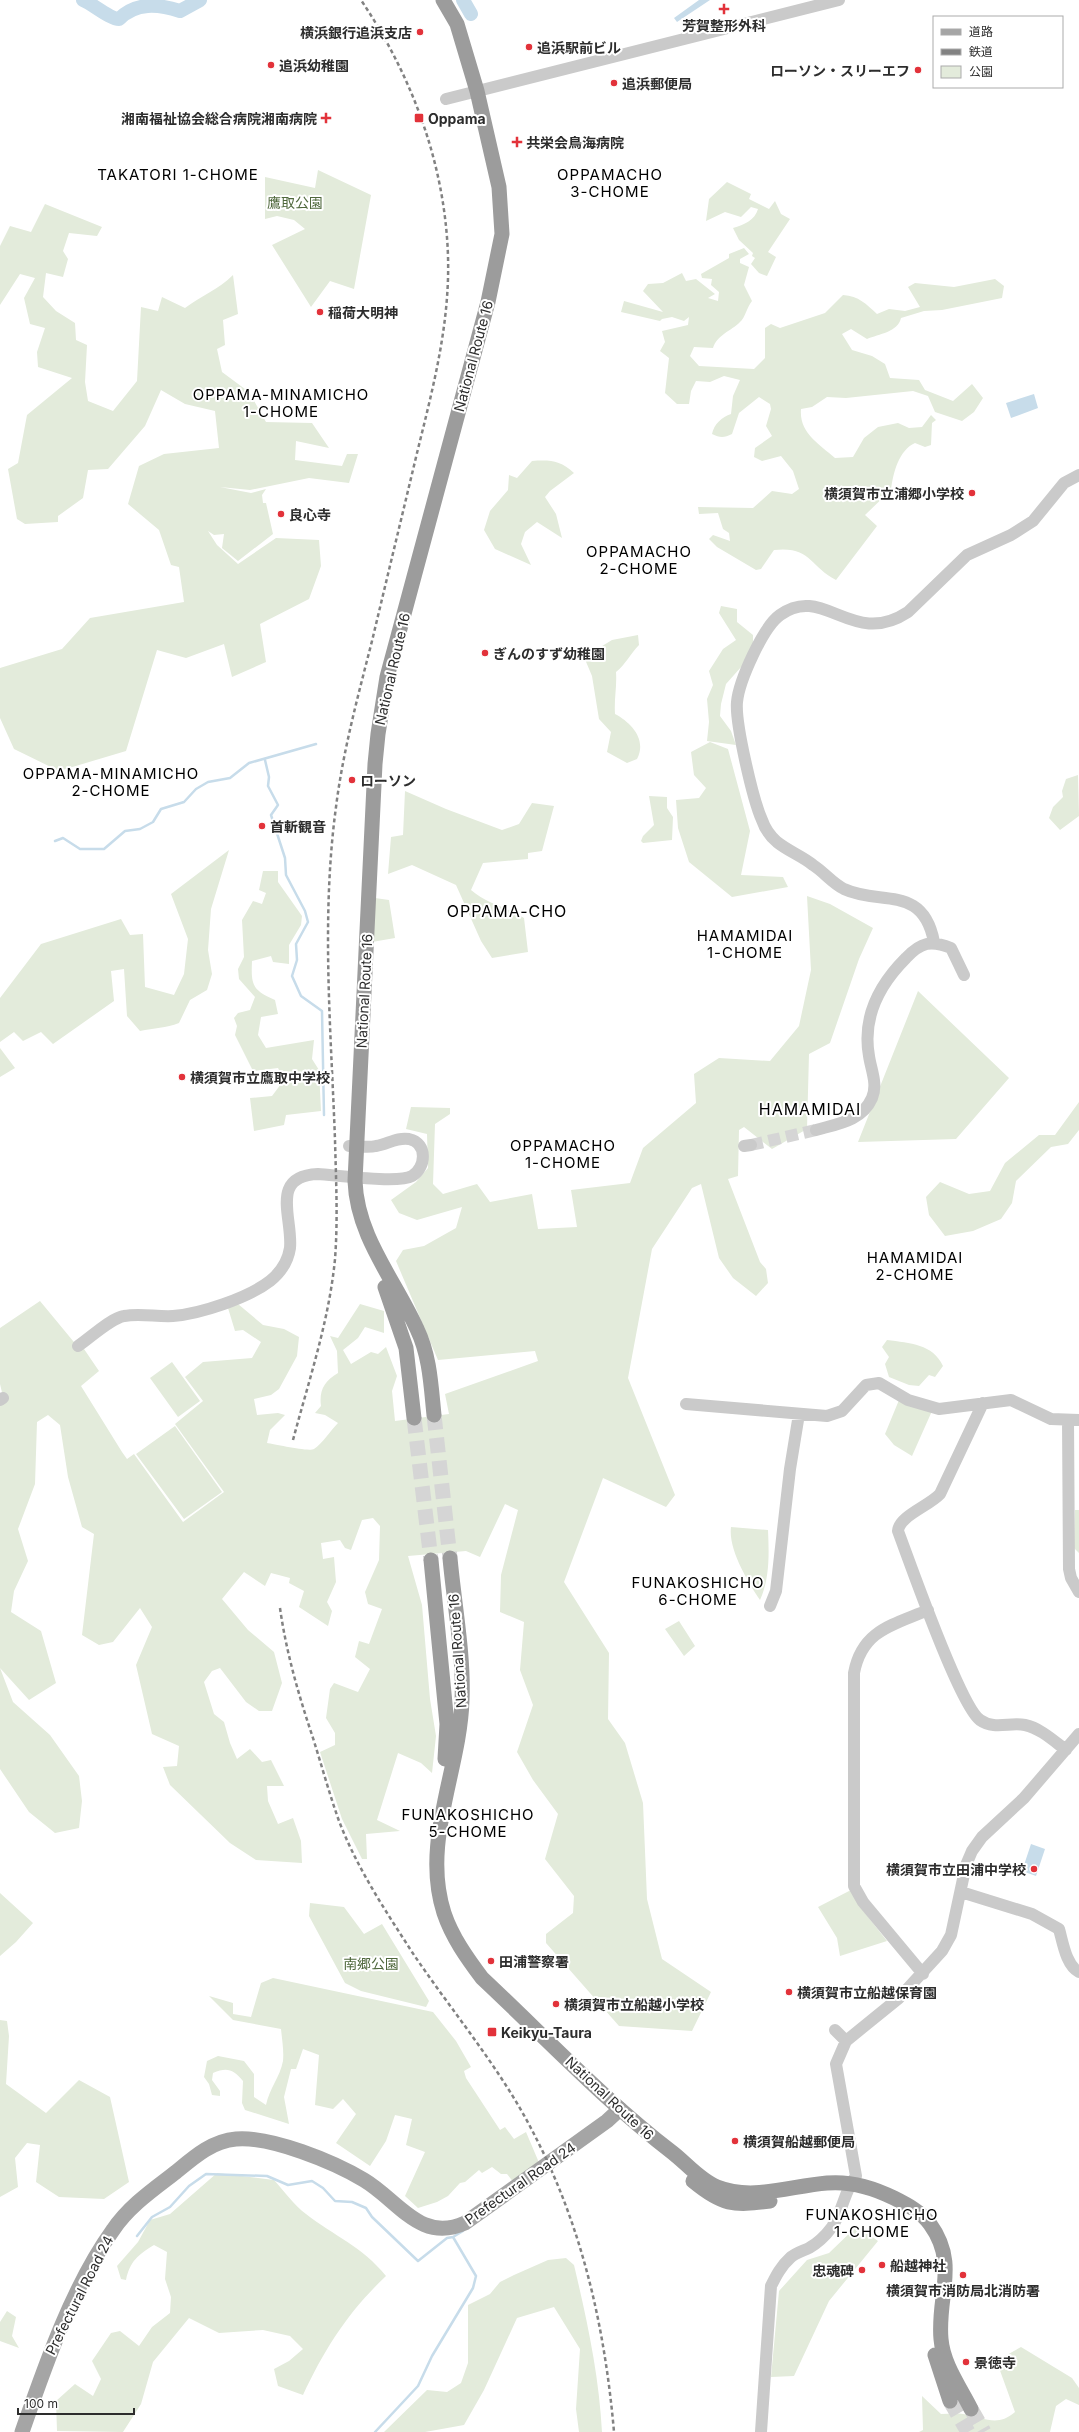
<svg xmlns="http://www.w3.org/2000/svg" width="1079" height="2432" font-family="Inter,'Noto Sans JP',sans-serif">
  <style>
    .green { fill: #e3ebdb }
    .water { fill: #c7dcea }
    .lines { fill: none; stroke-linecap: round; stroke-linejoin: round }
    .stream { stroke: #c7dcea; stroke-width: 2.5 }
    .river { stroke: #c7dcea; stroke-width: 14 }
    .tertiary-tunnel { stroke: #d5d5d5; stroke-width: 12; stroke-dasharray: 12 6; stroke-linecap: butt }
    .trunk-tunnel { stroke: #d5d5d5; stroke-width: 15; stroke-dasharray: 15 8; stroke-linecap: butt }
    .tertiary { stroke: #cacaca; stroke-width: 12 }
    .primary { stroke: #a5a5a5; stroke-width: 15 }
    .trunk { stroke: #9c9c9c; stroke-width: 15 }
    .rail { stroke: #828282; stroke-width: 2.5; stroke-dasharray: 4 3; stroke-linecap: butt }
    .poi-dot { fill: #e2323a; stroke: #fff; stroke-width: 1.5 }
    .labels { text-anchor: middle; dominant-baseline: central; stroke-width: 4; stroke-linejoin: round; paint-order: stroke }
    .poi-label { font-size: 14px; font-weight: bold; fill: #2d2d2d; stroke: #fff; text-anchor: start }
    .park-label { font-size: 14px; fill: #4f683c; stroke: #fff }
    .street-label { font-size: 14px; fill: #2d2d2d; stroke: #fff }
    .neighbourhood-label { font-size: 15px; letter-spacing: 1px; fill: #000; stroke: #fff }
    .quarter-label { font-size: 16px; letter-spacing: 1px; fill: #000; stroke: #fff }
  </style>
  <rect width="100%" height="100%" fill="#fff"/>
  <path class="green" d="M318,170L371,195L354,289L330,281L311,307L272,245L305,229L294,220L277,216L265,219V177L315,188Z
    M727,182L751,194L749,199L769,209L775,201L781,214L790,219L768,252L776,257L767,276L759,273L751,264L755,258L752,256L753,253L739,240L733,228C744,225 755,220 758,209L751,207L741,217L725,212L706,221L709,199Z
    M45,204L102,227L97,236L69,233L63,251L68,259L63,277L46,273L43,297L56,311L75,323L76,340L87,345L85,382L88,401L113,411L137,381L141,307L158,311L162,297L185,308C201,296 219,289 233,275L238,314L223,320L225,345L217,349L222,372L249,392L266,422L312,423L329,448L296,441L295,460L342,466L347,454H358L349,483L309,478L250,490L220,487L251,493L266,489L262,495L263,503H266L273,534L238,561L222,548L224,534L214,535L208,531L217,545L238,564L276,538L319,540L321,566L309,599L260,624L266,662L232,677L224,644L186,658L157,650L126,751L59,771L14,749L0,718V668L62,649L90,618L184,602L179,567L171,565L159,530L128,504L139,466L164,454L219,448L215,411L185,404L161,390L145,426L108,469L88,470L83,498L58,516V522L25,524L17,519L8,469L18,463L27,415L72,378L38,367L37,352L45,328L30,324L24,298L35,278L20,274L0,305V246L10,226L31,232Z
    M744,248L749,254L740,259V263L749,267L744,285L752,301C747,307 745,318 740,322C731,331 717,335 713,348L694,347L690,356L699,366L754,369L765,358V328L771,324L780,328L825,313L843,295C859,296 866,304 877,314L889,309L905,311L920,307L908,287L915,283L954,287L995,279L1004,286L1002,298L942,310L924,311L901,318C898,332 879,334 867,339L851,329L842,334L852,350L872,356L885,364L890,378L919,380L925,390L953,401L972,384L983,398L974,412L962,421L935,412L928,396L913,391L846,398L827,397L812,407L801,409C799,433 819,444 835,458L853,457L864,438L878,427L898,423L909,428L922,427L931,415L936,420L932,423L931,445L925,447L915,443C899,450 893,473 891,490L865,515L877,526L836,580C809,566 811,546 774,550L761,569L756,570L717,547L709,539L713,535L730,541L729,533L723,529L718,513L699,514L698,507L753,508L772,491L792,494L799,489L793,471L781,456L762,461L754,457L755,448L772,436L766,426L771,409L770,404L759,397L739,413L732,434C724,438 720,438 712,434C714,424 722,417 731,414L733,396L740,380L724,376L710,382L696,381L691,391L689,404H677L665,393L669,358L660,351L665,342L662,331L688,325L689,317L684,321L672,317L662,319L660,321L621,312L624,301L663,312L643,291L648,284L663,283L682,273L686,281L696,279L715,294L708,298L718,301L719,292L711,285L712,279L702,278L701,274L729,258V254Z
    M532,461C550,460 560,460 574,473L550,491L545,497L556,514L562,538L537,522L525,532L521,544L531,565L495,549L484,530L490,511L508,490L509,475L517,478Z
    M721,606L737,609V622L753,635V643L742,666L726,684L721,704L720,716L731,731L736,745L707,741L709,722L707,699L713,685L709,671L723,649L736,640L719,613Z
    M638,635L639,645C630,654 626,664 616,672C617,687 614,699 615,714C632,723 647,740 637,759L627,763L607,752L611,732L599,719L592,676L584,657L612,640Z
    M710,742L728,749L750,831L741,875L783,877L788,887L732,897L689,862L678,828L676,800L699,798L706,788L694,775L691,752Z
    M1078,775L1079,816L1060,830L1049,818L1053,807L1063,797L1062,791L1066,779Z
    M405,791L446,809L502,830L519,824L532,803L554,806L542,851L528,853V859L483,863L471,890C487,904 507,907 524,918L528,952L492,958L481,941L456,885L412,865L388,874L391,837L403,835Z
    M649,796L667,797V808L673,817L672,840L643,843L641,841L643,836L654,825Z
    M229,850L211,909L208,950L212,974L207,990L190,1000L179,1023C166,1028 154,1028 140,1031L127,1016L124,969L111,971L114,1001L53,1044L41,1032L23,1041L14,1032L0,1042V998L41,944L121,919L130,935L143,934L145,987L174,995L184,974L188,939L171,894Z
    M263,871H278V882L302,916L301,925L289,945V964L273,962L271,956L252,961C251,985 252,990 275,1000L278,1014L261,1017L258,1035L266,1048L314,1040L312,1059L319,1070L321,1111L286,1115L284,1125L254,1131L250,1098L272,1096L284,1080L278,1068L253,1071L235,1035L237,1026L234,1018L238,1013L250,1010L255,997L239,979L238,969L244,957L242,920L253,901L262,904L266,893L259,890Z
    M807,896L830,904L873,928L859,959L830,1043L809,1054L807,1129L772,1149L744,1127L739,1130L738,1176L728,1179L760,1262L766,1269L768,1283L756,1296L733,1278L719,1258L701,1184L692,1188L652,1249L628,1378L675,1495L666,1507L603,1478L564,1582L609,1653L608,1719L625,1743L643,1803L647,1899L662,1959L711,1992L692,2031L619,2026L546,1943V1934L573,1913L574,1896L545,1859L558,1814L533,1780L517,1752L533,1705L520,1670L524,1622L500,1612L501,1575L518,1510L505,1504L480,1557L466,1551L408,1556L422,1605L430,1699L436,1736L432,1773L421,1763L398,1753L377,1820L400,1831L366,1834L367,1859H362L342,1819L320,1752L335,1745V1733L326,1718L330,1689L334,1683L358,1692L370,1669L355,1657L359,1641L369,1644L382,1609L368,1604L365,1592L379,1560L380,1526L373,1518L362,1520L351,1550L345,1548L340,1540L321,1543L323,1559L334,1557L336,1582L327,1602L332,1611L328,1626L299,1607L304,1591L289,1583L290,1578L271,1573L265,1586L244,1572L222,1599L248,1630L274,1652L282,1683L272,1711H259L246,1702L220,1668L212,1671L204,1682L214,1714L224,1722L230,1743L237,1759L250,1749L262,1762L271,1760L284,1786H267L268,1801L278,1824L293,1818L301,1841L302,1863L256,1860L230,1843L170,1785L163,1767L177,1766L179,1746L152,1734L136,1665L152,1627L140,1608L113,1642L99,1645L82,1635L94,1534L82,1527L68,1477L60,1425L48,1415L37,1422L35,1484L18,1529L28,1561L14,1591L11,1612L41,1631L56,1683L29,1700L0,1668L13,1702L50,1735L79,1776L82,1801L79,1828L55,1833L29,1812L0,1769V1404L4,1401L0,1384V1328L40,1301L78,1347L84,1349L99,1371L81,1386L122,1452L127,1459L134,1454L183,1522L224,1492L175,1424L203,1401L185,1377L203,1362L252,1358L261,1342L243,1330L235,1331L228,1308L238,1304L263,1325L284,1329L299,1337L297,1356L279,1389L271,1395L254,1399L257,1415L278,1413L285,1415L270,1430L267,1443C275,1444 308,1452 314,1449C322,1444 331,1430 338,1423L325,1415L315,1413L321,1406C319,1391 324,1381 338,1373L337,1351L330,1336L338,1338L360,1304L384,1311V1333L365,1327L358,1338L343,1350L351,1364L371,1352L378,1354L386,1347L397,1376L392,1391L395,1421L449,1414L445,1394L538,1361L535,1351L438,1360L396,1261L403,1250L424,1246L456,1228L462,1207L417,1220L399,1213L391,1200L416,1182L428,1168L427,1134L406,1129L411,1107L450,1108V1114L435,1124L433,1184L443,1194L477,1184L490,1202L532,1194L538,1229L577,1227L571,1190L630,1183L643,1148L696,1103L694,1074L719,1058L770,1061L799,1026L811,970Z
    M375,898L389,900L395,938L372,942Z
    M918,991L1009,1078L956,1139L858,1142Z
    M0,1048L15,1068L0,1077Z
    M1079,1102V1130L1068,1144L1051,1147L1016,1181L1012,1203L1001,1219L973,1231L945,1236L929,1215L926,1197L940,1182L969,1194L990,1191L1005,1163L1039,1135H1055Z
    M887,1340C910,1343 933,1344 943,1366L935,1377L929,1375L919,1386L909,1385L889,1377L885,1364L889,1357L882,1347Z
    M172,1362L200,1401L178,1417L150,1378Z
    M899,1400L932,1411L912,1456L894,1445L885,1434Z
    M175,1426L222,1492L184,1519L136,1454Z
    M1075,1510H1079V1553L1074,1548Z
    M731,1527L768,1530C769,1553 770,1578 760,1600C748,1582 728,1549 731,1527Z
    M679,1621L695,1646L684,1656L665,1629Z
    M851,1890L861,1908L887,1941L840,1956L837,1938L818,1907Z
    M0,1893L33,1923L16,1942L0,1956Z
    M310,1903L344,1907L364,1934L382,1924L429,2001L426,2007L361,1991L345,1983L309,1916Z
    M273,1978L433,2012L456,2041L471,2067L464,2071L466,2078L500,2130L505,2127L514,2139L526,2132L540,2165L514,2183L507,2174H501L492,2167L482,2173L479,2170L465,2182L460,2183L448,2196L437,2202L418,2208L405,2196L425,2152L406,2145L412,2119L395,2115L386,2141L370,2166L336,2143L356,2114L343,2099L333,2109L315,2105L319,2055L303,2049L296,2069H291L284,2097L289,2124L245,2110L242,2103L243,2081C233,2069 227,2067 213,2073L212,2080L220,2091V2096L212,2095L209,2084L204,2077L207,2061L218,2056L244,2061L254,2074V2097L266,2105C269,2089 280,2077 283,2061C284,2051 282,2039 281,2029L233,2020L209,1996L233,2003V2014L251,2017L261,1983Z
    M0,2020L7,2021L9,2036L6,2084L46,2113L79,2080L110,2097L129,2182L104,2199L59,2197L36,2182L40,2145L27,2143L15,2158L18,2187L0,2197Z
    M217,2173L274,2180C284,2191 294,2205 306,2214C334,2236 362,2246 386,2276C348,2312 325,2348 303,2395L278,2386L274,2369L289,2361L303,2349L290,2336L263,2330L219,2333L189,2318L153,2362L141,2404L123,2432L57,2431L56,2401L75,2384L93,2396L101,2379L92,2361L111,2333L120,2331L139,2346L152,2327L170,2313L171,2297L165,2279L167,2252L154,2245C138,2255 130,2261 126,2280L121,2279L117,2266L138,2242L150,2220L170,2214Z
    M857,2226L878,2241L829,2301L794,2376L771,2377L779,2291L807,2260L829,2253Z
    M566,2258L574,2265C587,2320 599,2375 602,2432H579L576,2409L580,2349L554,2307L517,2318L484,2390L464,2425L425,2432H384L427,2390L447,2392L461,2383L468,2363V2305L490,2294L500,2282L514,2275L548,2260Z
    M7,2311L16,2317L12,2336L19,2348L0,2341V2322Z
    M1021,2347L1072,2378L1079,2388V2405L1066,2399L1056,2406L1050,2432H919L923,2430L922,2396L941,2414C948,2414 956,2413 963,2414C985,2417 996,2428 1015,2412L998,2365L1005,2356Z"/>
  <path class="water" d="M699,0H710L677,22L674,18Z
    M1034,394L1038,408L1011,418L1006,403Z
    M1031,1844L1045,1849L1036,1876L1022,1871Z"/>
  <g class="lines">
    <path class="stream" d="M265,760L269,777L268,786L278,805L271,815L285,858L286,875L305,911L308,922L296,944L297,960L292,976L301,996L322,1011L324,1115
      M55,841L63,838L80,849H104L125,831L140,829L153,822L161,809L184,802L196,789L208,782L230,778L249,763L316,744
      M137,2236L152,2217L170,2207L189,2186L206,2174L267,2176L288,2185L312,2181L323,2188L335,2201L352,2202L366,2208L372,2217L418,2261L447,2238L453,2237L463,2231
      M375,2432L418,2386L432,2356L473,2288L476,2276L453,2237"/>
    <path class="river" d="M83,0C93,4 110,19 119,19C136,2 158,4 180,11L200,0
      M463,0L471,14"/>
    <path class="tertiary-tunnel" d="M751,1145L816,1130"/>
    <path class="trunk-tunnel" d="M434,1415L450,1558
      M414,1418L431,1560
      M950,2401L968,2432
      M971,2409L984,2432"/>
    <path class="tertiary" d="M446,99L839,0
      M934,942C923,884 880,906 844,889C832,883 824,872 813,865C802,856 788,851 777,842C770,836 765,829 762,820C753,800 735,723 737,702C739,681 763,627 780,615C824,583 852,649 908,612L967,555L1011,535L1033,521L1064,483L1079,475
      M816,1130C837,1124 862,1121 872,1098C878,1084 871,1070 869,1056C862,1017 879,985 906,958C921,942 931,940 951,948L964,975
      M744,1146L751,1145
      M78,1346C90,1338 111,1318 124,1316C140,1313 157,1317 173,1316C200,1314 248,1298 270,1281C280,1273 288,1261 290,1248C293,1218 269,1176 318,1174C336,1175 398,1184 412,1176C426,1168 428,1143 409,1139C397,1137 388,1144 376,1146C368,1148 358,1146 349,1146
      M0,1400L3,1398
      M983,1403L940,1494C929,1506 899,1516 898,1531C910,1563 960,1706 980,1720C994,1730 1010,1722 1025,1725C1040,1728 1054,1741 1066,1750
      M686,1404L827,1416L842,1411L866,1385L879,1383L908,1400L939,1409L1011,1400L1051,1419L1079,1420
      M1068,1420L1069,1569L1071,1578L1079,1592
      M770,1606L776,1591L790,1469L799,1414
      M961,1892L1032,1914L1059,1929C1063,1943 1066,1965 1079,1972
      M923,1974L863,1902L854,1886V1673C862,1630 893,1625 928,1610
      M835,2030L846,2041
      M761,2432L771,2286C776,2276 781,2266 790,2258C795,2253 803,2251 809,2248C818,2243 826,2235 832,2227C843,2211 844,2191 856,2176L836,2064L846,2041L899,1998L942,1951L951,1935L966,1865L972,1851L982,1837L1024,1798L1079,1734"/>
    <path class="primary" d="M22,2432C45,2366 72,2287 113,2230C129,2206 154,2189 176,2172C194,2157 212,2141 236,2139C271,2136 334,2162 364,2180C399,2201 420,2243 465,2223L607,2121L620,2109"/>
    <path class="trunk" d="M385,1287L406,1348L414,1418
      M434,1415C431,1386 430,1356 417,1329C395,1280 357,1237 355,1181L375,764L378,734L387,677L488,302L502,234L499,187L477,91L457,24L443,0
      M450,1558C454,1603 464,1655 462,1700C460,1771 421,1842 444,1913C452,1937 467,1958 482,1978C545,2037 605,2101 673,2153C687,2164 700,2180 717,2187C752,2201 790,2186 827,2183C850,2181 874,2188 894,2198C908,2205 921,2212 930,2224C959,2264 937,2296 941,2339C943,2364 960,2387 971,2409
      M431,1560L447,1724L445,1759
      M693,2181C722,2205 733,2206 770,2201
      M935,2355L950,2401"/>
    <path class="rail" d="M293,1440C309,1380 329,1321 335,1259C338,1220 336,1180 335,1140C331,1029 321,918 336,807C343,751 358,696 372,641C387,578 402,516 417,453C433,388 450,324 448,256C445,164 412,76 361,0
      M280,1608C286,1651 298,1693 312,1735C321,1763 329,1793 339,1821C357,1868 385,1910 412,1952C453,2013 502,2070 535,2136C583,2229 605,2329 614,2432"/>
  </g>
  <g class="poi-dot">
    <path d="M722 3h4v4h4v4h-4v4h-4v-4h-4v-4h4z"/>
    <circle cx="420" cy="32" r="4"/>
    <circle cx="529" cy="47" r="4"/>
    <circle cx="271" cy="65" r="4"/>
    <circle cx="918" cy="70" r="4"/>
    <circle cx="614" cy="83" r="4"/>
    <path d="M324 112h4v4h4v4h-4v4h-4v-4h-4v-4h4z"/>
    <rect x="414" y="113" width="10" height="10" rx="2"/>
    <path d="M515 136h4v4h4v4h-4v4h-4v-4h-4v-4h4z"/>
    <circle cx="320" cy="312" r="4"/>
    <circle cx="972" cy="493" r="4"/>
    <circle cx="281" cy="514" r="4"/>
    <circle cx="485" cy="653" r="4"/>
    <circle cx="352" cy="780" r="4"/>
    <circle cx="262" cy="826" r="4"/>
    <circle cx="182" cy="1077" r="4"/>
    <circle cx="1034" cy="1869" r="4"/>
    <circle cx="491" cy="1961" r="4"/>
    <circle cx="789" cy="1992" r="4"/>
    <circle cx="556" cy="2004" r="4"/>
    <rect x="487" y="2027" width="10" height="10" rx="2"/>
    <circle cx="735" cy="2141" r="4"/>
    <circle cx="882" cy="2265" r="4"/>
    <circle cx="862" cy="2270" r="4"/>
    <circle cx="963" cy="2275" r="4"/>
    <circle cx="966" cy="2362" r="4"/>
  </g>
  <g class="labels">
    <g class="poi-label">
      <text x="724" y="25" text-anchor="middle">芳賀整形外科</text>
      <text x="412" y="32" text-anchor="end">横浜銀行追浜支店</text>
      <text x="537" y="47">追浜駅前ビル</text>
      <text x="279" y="65">追浜幼稚園</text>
      <text x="910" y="70" text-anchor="end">ローソン・スリーエフ</text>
      <text x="622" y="83">追浜郵便局</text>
      <text x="317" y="118" text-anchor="end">湘南福祉協会総合病院湘南病院</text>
      <text x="428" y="118">Oppama</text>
      <text x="526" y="142">共栄会鳥海病院</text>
      <text x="328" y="312">稲荷大明神</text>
      <text x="964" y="493" text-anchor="end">横須賀市立浦郷小学校</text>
      <text x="289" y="514">良心寺</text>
      <text x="493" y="653">ぎんのすず幼稚園</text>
      <text x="360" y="780">ローソン</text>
      <text x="270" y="826">首斬観音</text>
      <text x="190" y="1077">横須賀市立鷹取中学校</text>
      <text x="1026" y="1869" text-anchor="end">横須賀市立田浦中学校</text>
      <text x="499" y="1961">田浦警察署</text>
      <text x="797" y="1992">横須賀市立船越保育園</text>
      <text x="564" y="2004">横須賀市立船越小学校</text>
      <text x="501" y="2032">Keikyu-Taura</text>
      <text x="743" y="2141">横須賀船越郵便局</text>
      <text x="890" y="2265">船越神社</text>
      <text x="854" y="2270" text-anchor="end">忠魂碑</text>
      <text x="963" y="2290" text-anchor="middle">横須賀市消防局北消防署</text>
      <text x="974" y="2362">景徳寺</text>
    </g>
    <g class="park-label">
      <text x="295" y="202">鷹取公園</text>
      <text x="371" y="1963">南郷公園</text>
    </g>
    <g class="street-label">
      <text transform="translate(473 356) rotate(-75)">National Route 16</text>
      <text transform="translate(392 669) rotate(-77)">National Route 16</text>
      <text transform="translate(364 991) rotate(-87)">National Route 16</text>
      <text transform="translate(457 1651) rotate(-94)">National Route 16</text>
      <text transform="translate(610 2098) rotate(43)">National Route 16</text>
      <text transform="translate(520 2183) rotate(-35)">Prefectural Road 24</text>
      <text transform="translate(79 2295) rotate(-63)">Prefectural Road 24</text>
    </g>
    <g class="neighbourhood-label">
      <text x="178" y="174">TAKATORI 1-CHOME</text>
      <text x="610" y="174">OPPAMACHO<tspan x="610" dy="17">3-CHOME</tspan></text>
      <text x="281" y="394">OPPAMA-MINAMICHO<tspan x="281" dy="17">1-CHOME</tspan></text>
      <text x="639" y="551">OPPAMACHO<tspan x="639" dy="17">2-CHOME</tspan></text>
      <text x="111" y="773">OPPAMA-MINAMICHO<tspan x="111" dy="17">2-CHOME</tspan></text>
      <text x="745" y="935">HAMAMIDAI<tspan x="745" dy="17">1-CHOME</tspan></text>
      <text x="563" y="1145">OPPAMACHO<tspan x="563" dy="17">1-CHOME</tspan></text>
      <text x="915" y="1257">HAMAMIDAI<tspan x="915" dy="17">2-CHOME</tspan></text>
      <text x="698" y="1582">FUNAKOSHICHO<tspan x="698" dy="17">6-CHOME</tspan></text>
      <text x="468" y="1814">FUNAKOSHICHO<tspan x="468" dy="17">5-CHOME</tspan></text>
      <text x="872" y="2214">FUNAKOSHICHO<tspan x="872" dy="17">1-CHOME</tspan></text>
    </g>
    <g class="quarter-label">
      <text x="507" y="911">OPPAMA-CHO</text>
      <text x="810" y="1109">HAMAMIDAI</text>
    </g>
  </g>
  <rect x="933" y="16" width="130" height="72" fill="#ffffff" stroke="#ababab"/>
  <rect x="941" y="29" width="20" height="6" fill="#a5a5a5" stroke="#ababab"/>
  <text x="969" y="36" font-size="12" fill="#2d2d2d">道路</text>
  <rect x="941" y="49" width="20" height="6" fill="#828282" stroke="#ababab"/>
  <text x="969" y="56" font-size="12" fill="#2d2d2d">鉄道</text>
  <rect x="941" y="66" width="20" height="12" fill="#e3ebdb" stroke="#ababab"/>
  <text x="969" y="76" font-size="12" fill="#2d2d2d">公園</text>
  <path d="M18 2408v6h116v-6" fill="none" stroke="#2d2d2d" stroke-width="2"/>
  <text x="24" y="2408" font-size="12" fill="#2d2d2d" stroke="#ffffff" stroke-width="3" paint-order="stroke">100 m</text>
</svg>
